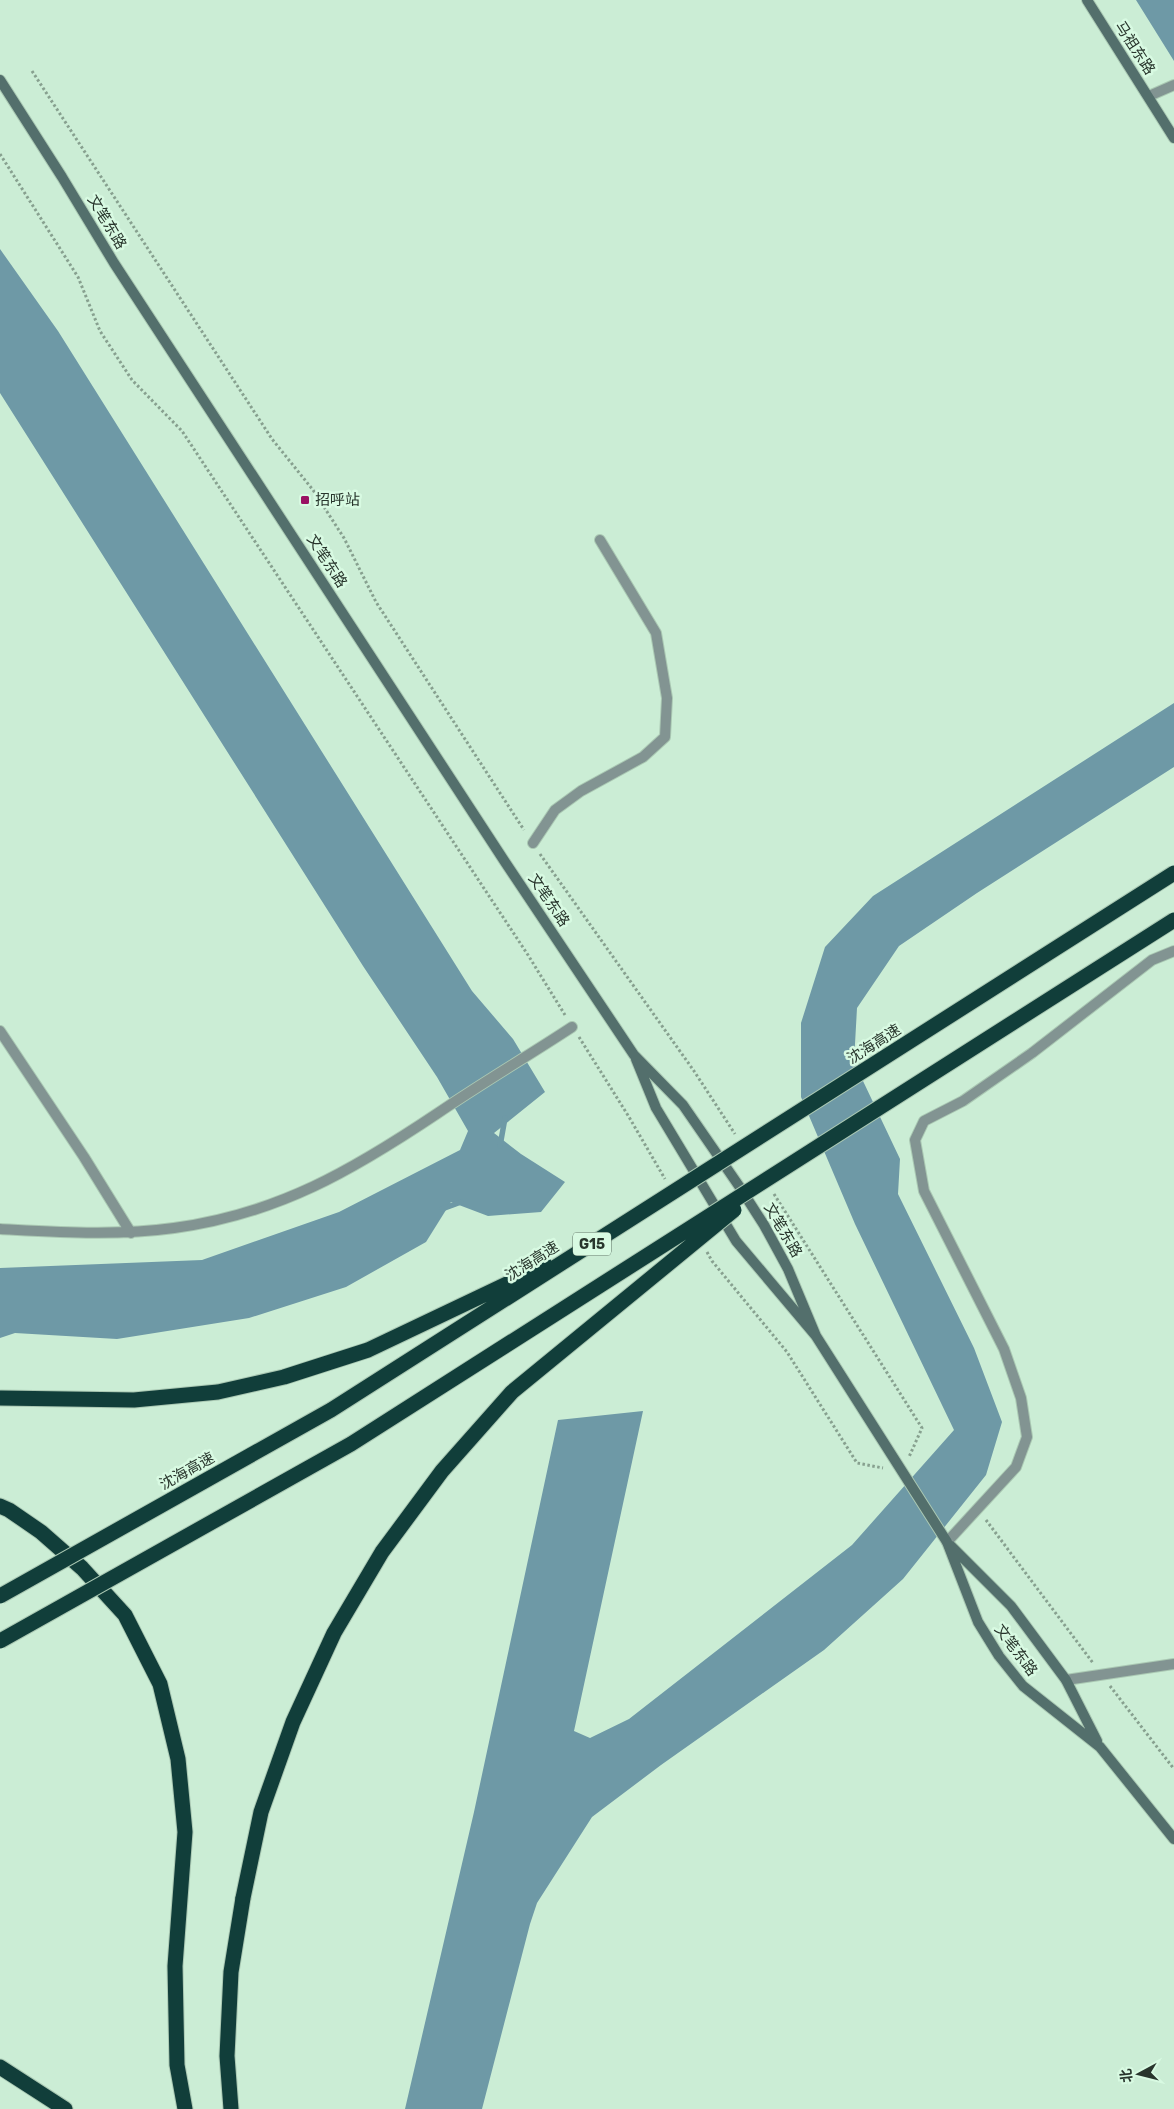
<svg xmlns="http://www.w3.org/2000/svg" width="1174" height="2109" font-family="Rubik,'Noto Sans SC',sans-serif">
  <style>
    .water { fill: #6e99a6 }
    .lines { fill: none; stroke-linecap: round; stroke-linejoin: round }
    .stream { stroke: #6e99a6; stroke-width: 5.5 }
    .service-casing { stroke: #aac8b3; stroke-width: 12 }
    .minor-casing { stroke: #aac8b3; stroke-width: 12 }
    .tertiary-casing { stroke: #aac8b3; stroke-width: 12 }
    .secondary-casing { stroke: #aac8b3; stroke-width: 12 }
    .motorway-casing { stroke: #aac8b3; stroke-width: 17 }
    .path { stroke: #87a08f; stroke-width: 3; stroke-dasharray: 2.5 2.5; stroke-linecap: butt }
    .service { stroke: #829492; stroke-width: 10 }
    .minor { stroke: #829492; stroke-width: 10 }
    .tertiary { stroke: #829492; stroke-width: 10 }
    .secondary { stroke: #536f6c; stroke-width: 10 }
    .motorway { stroke: #113e3a; stroke-width: 15 }
    .motorway-bridge-casing { stroke: #aac8b3; stroke-width: 17; stroke-linecap: butt }
    .motorway-bridge { stroke: #113e3a; stroke-width: 15 }
    .poi-dot { fill: #9a1163; stroke: #d8fae2; stroke-width: 2 }
    .labels { text-anchor: middle; dominant-baseline: central; stroke-width: 5; stroke-linejoin: round; paint-order: stroke }
    .shield { fill: #d8fae2; stroke: #5d7063; stroke-width: 1 }
    .shield-label { font-size: 14px; font-weight: bold; fill: #28352c }
    .street-label { font-size: 15px; fill: #28352c; stroke: #d8fae2 }
    .poi-label { font-size: 15px; fill: #28352c; stroke: #d8fae2; text-anchor: start }
  </style>
  <rect width="100%" height="100%" fill="#cbedd5"/>
  <path class="water" d="M1136,0H1174V61Z
    M0,249L58,331L472,991L513,1039L545,1092L494,1133L521,1154L565,1182L541,1212L488,1216L451,1202L426,1242L346,1287L249,1318L117,1339L15,1333L0,1338V1268L202,1260L339,1212L460,1150L468,1131L437,1077L363,966L0,393Z
    M1174,703V767L977,893L899,946L857,1008L854,1062L900,1159L898,1194L974,1348L1002,1422L986,1475L903,1579L824,1650L661,1765L592,1817L537,1903L530,1924L482,2109H405L474,1812L558,1420L643,1411L574,1731L590,1738L629,1719L852,1545L954,1430L855,1224L801,1097V1023L825,947L873,896Z"/>
  <g class="lines">
    <path class="stream" d="M500,1146L505,1118
      M442,1209L461,1202"/>
    <g class="service-casing">
      <path id="service" d="M533,843L555,810L581,791L643,757L665,737L667,698L656,633L600,540"/>
    </g>
    <g class="minor-casing">
      <path id="minor" d="M947,1542L1016,1467L1027,1437L1021,1398L1004,1349L924,1191L915,1140L924,1121L963,1101L1032,1053L1152,960L1174,951
        M1066,1680L1174,1664"/>
    </g>
    <g class="tertiary-casing">
      <path id="tertiary" d="M1149,96L1174,85
        M0,1031L84,1157L131,1233
        M0,1229C58,1232 116,1236 174,1228C278,1214 353,1170 438,1113C482,1083 528,1056 572,1027"/>
    </g>
    <g class="secondary-casing">
      <path id="secondary" d="M1087,0L1174,138
        M0,80L62,177L114,263L505,862L634,1055L683,1105L739,1186L764,1225L788,1269L816,1336
        M636,1059L656,1108L736,1241L816,1336L947,1542L978,1622L999,1656L1023,1686L1100,1747L1174,1839
        M951,1546L1011,1606L1066,1680L1097,1741"/>
    </g>
    <g class="motorway-casing">
      <path id="motorway" d="M0,1506L9,1510L41,1532L82,1568L125,1615L160,1684L178,1759L185,1832L175,1966L177,2065L185,2109
        M0,2067L65,2109
        M231,2109L227,2056L231,1972L243,1898"/>
    </g>
    <path class="path" d="M32,71L272,439L313,490L344,538L376,602L524,830
      M0,154L78,277L100,331L132,380L182,431L528,955L565,1015
      M540,854L694,1071L735,1134
      M579,1037L629,1117L665,1179
      M774,1194L922,1428L909,1457
      M707,1252L712,1261L787,1352L857,1463L883,1468
      M986,1520L1093,1663
      M1110,1686L1174,1769"/>
    <use href="#service" class="service"/>
    <use href="#minor" class="minor"/>
    <use href="#tertiary" class="tertiary"/>
    <use href="#secondary" class="secondary"/>
    <use href="#motorway" class="motorway"/>
    <g class="motorway-bridge-casing">
      <path id="motorway-bridge" d="M0,1398L134,1400L218,1392L284,1377L368,1350L511,1282L544,1263
        M0,1596L331,1410L1174,873
        M0,1641L351,1444L1174,920
        M243,1898L261,1812L293,1722L334,1633L382,1552L442,1471L512,1392L734,1210"/>
    </g>
    <use href="#motorway-bridge" class="motorway-bridge"/>
  </g>
  <rect class="poi-dot" x="300" y="495" width="10" height="10" rx="2.5"/>
  <g class="labels">
    <rect class="shield" x="573" y="1232.5" width="38" height="23" rx="4"/>
    <g class="shield-label">
      <text x="592" y="1244">G15</text>
    </g>
    <g class="street-label">
      <text transform="translate(1135 48) rotate(57)">马祖东路</text>
      <text transform="translate(107 222) rotate(59)">文笔东路</text>
      <text transform="translate(327 561) rotate(57)">文笔东路</text>
      <text transform="translate(549 900) rotate(56)">文笔东路</text>
      <text transform="translate(874 1044) rotate(-32)">沈海高速</text>
      <text transform="translate(783 1230) rotate(60)">文笔东路</text>
      <text transform="translate(532 1261) rotate(-32)">沈海高速</text>
      <text transform="translate(187 1471) rotate(-29)">沈海高速</text>
      <text transform="translate(1016 1650) rotate(53)">文笔东路</text>
    </g>
    <g class="poi-label">
      <text x="315" y="500">招呼站</text>
    </g>
  </g>
  <g transform="translate(1139 2074) rotate(263)" stroke="#d8fae2" stroke-width="4" paint-order="stroke">
  <path d="M0-4L9 19L0 12L-9 19Z" fill="#28352c"/>
  <text y="-8" font-size="14" font-weight="bold" text-anchor="middle" fill="#28352c">北</text>
  </g>
</svg>
